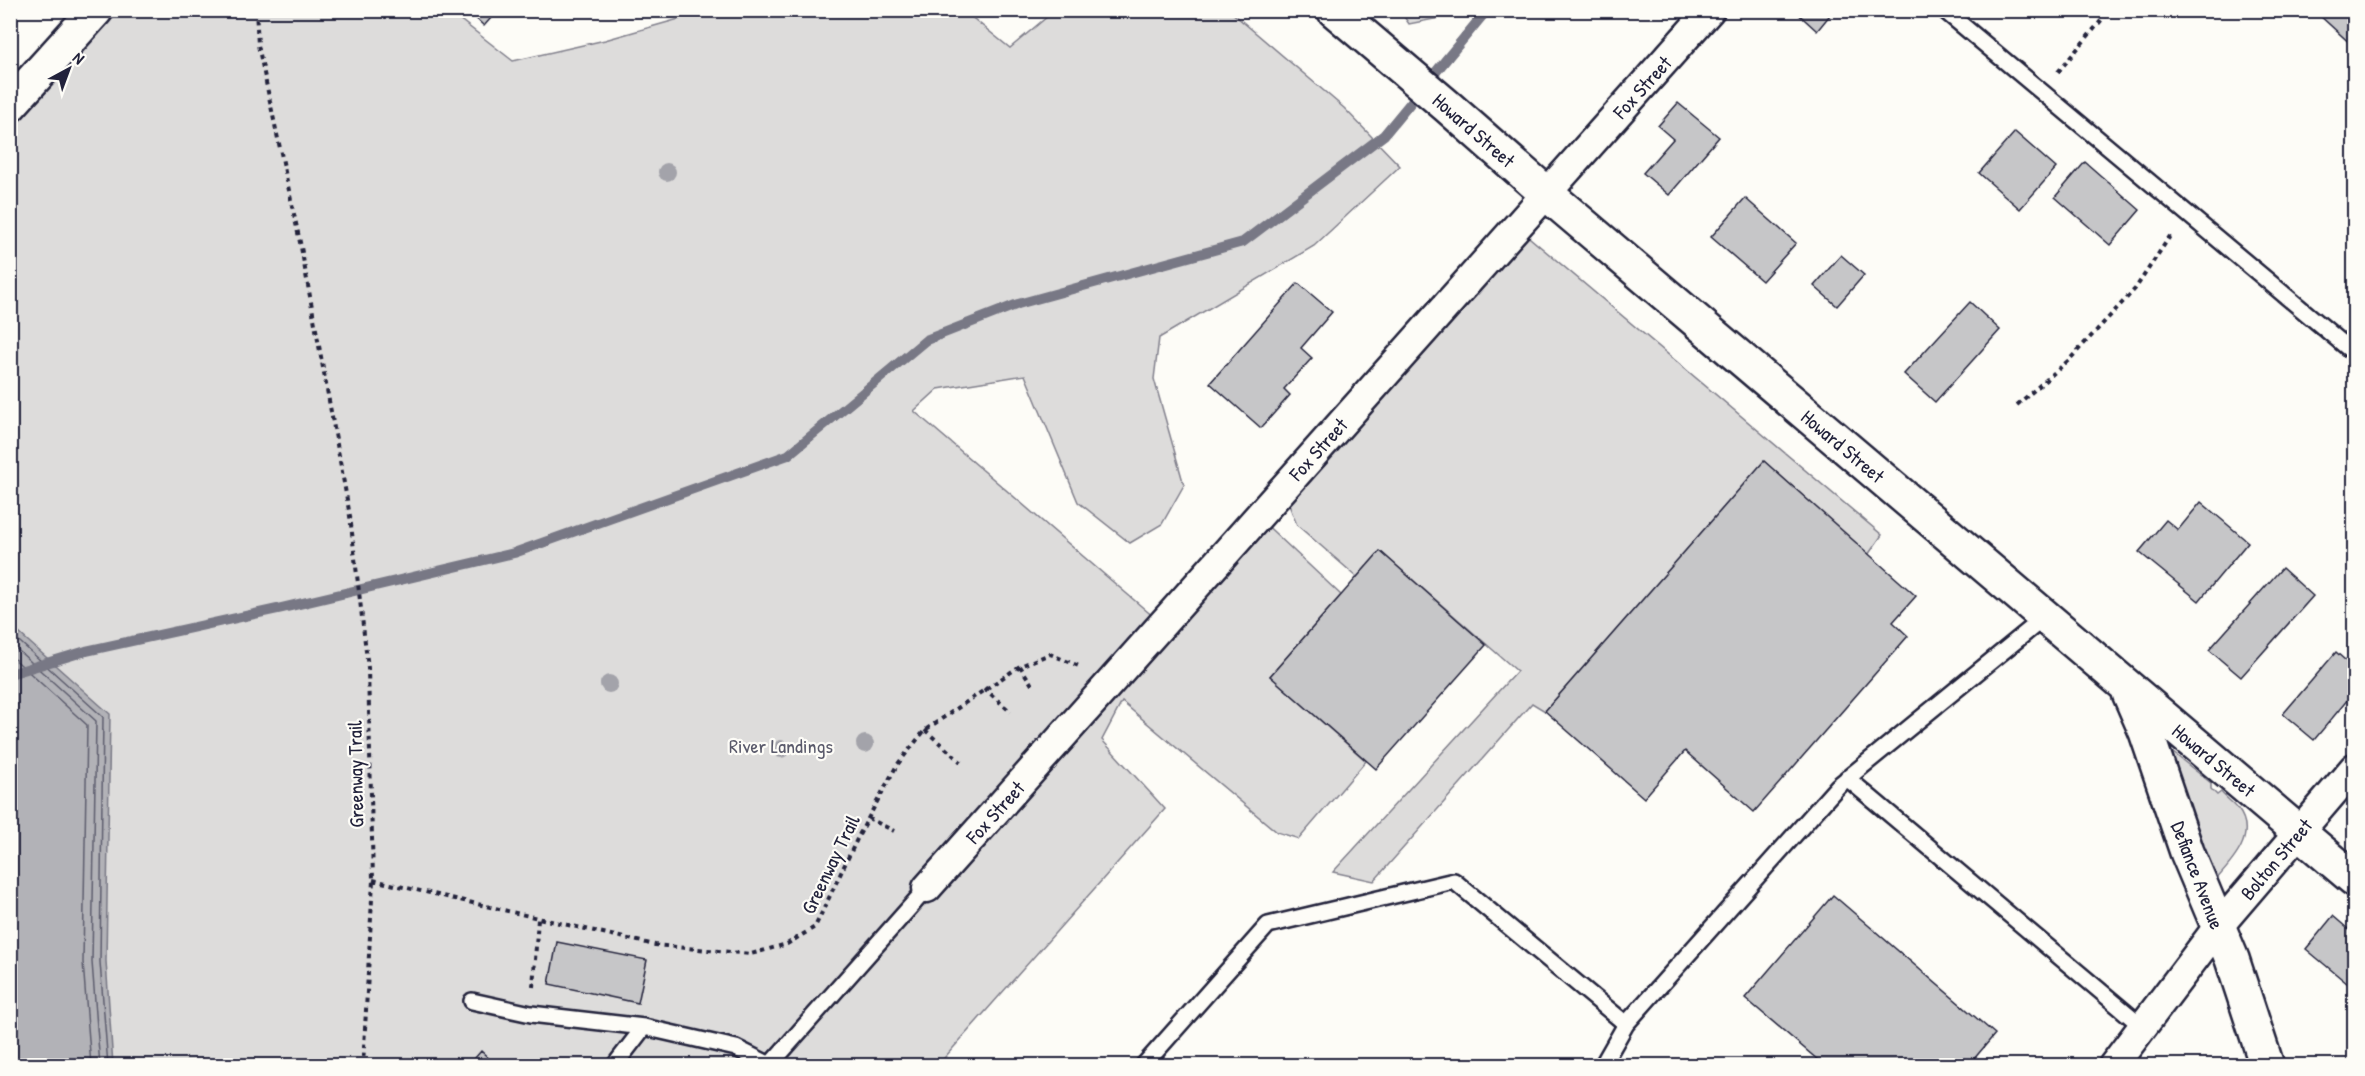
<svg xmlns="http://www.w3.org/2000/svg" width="2365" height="1076" font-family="'Patrick Hand',sans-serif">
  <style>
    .green { fill: #dddcdb; stroke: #807f8b; stroke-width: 1.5 }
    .water { fill: #b2b2b7; stroke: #787885; stroke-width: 1.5 }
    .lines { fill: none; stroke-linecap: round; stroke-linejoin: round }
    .shore { stroke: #5c5c6d; stroke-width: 1.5 }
    .stream { stroke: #787885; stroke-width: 10 }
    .building { fill: #c6c6c8; stroke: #22223b; stroke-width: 1.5 }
    .lane-casing { stroke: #22223b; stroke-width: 20 }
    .street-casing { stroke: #22223b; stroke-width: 33 }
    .secondary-casing { stroke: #22223b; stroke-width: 38 }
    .path { stroke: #22223b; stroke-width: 4; stroke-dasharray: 4.5 4.5; stroke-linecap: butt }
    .lane { stroke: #fdfcf7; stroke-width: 15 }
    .street { stroke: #fdfcf7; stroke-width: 28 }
    .secondary { stroke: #fdfcf7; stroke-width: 33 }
    .tree { fill: #a3a3aa }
    .labels { text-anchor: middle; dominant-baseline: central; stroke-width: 4.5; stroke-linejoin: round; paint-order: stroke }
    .street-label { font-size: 20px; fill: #22223b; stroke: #fdfcf7 }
    .park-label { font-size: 20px; fill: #5a5a6b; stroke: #fdfcf7 }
  </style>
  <rect width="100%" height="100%" fill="#fdfcf7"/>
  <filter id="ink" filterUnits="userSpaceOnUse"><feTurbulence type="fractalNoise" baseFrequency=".0167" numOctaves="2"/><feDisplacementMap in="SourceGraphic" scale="12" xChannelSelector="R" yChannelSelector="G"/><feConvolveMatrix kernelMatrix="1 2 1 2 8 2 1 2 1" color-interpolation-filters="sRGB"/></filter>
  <g filter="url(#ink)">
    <path class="green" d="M96,11H449L513,61L605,40L707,11H964L1010,48L1054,11H1230L1344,108L1400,166L1314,246L1159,338L1154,379L1184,485L1162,524L1130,543L1078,502L1025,375L938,389L914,411L1162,624L1258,517L1341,595L1270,676L1366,761L1299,839L1277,832L1122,702L1102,740L1165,809L938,1065L11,1066V105Z
      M1400,11H1445L1439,18L1409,24Z
      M1517,227L1882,535L1868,555L1764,461L1545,711L1532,703L1374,881L1333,872L1517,671L1380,551L1357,577L1297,525L1283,490Z
      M2172,752L2211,783V789L2217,795L2221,792C2226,798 2233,803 2238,809C2259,836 2230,864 2213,883L2169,758Z"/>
    <path class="water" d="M10,625L110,714L106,961L113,1065H11Z"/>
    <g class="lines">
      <path class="shore" d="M10,633L103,717L100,962L108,1066
        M10,643L96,721L92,962L100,1066
        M10,655L87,725L83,962L91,1066"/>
      <path class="stream" d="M10,674L86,651L282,608L514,553L788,455L926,340L1018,304L1243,242L1384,135L1487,10"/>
    </g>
    <path class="building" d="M467,10H498L484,26Z
      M1794,10H1834L1817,31Z
      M2073,10H2087L2081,18Z
      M2320,10H2354V47L2317,13Z
      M1678,103L1719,137L1669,195L1643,173L1673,139L1658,126Z
      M2015,132L2056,168L2020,209L1979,173Z
      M2085,162L2140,210L2110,245L2055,197Z
      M1745,198L1796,243L1762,281L1711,237Z
      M1841,255L1864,275L1837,306L1814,286Z
      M1298,283L1332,312L1301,348L1312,358L1284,389L1290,395L1261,428L1210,383Z
      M1970,302L2000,330L1935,402L1904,374Z
      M1764,461L1916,596L1893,622L1908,636L1754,812L1685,751L1644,798L1545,711Z
      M2201,502L2248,542L2199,601L2139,552L2166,520L2178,530Z
      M1380,551L1486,645L1376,769L1270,676Z
      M2282,568L2313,596L2241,677L2209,650Z
      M2336,652L2354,668V692L2314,740L2283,714Z
      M1833,895L1995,1034L1968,1066H1825L1745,998Z
      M2333,916L2354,934V989L2306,949Z
      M557,942L647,960L638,1003L549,984Z
      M481,1051L497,1066H468Z"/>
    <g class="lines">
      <g class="lane-casing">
        <path id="lane" d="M1944,10L2354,353
          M1847,778L2143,1027
          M472,1001L531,1014L644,1027L736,1048L770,1065
          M614,1066L644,1027
          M769,1066L927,888
          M1143,1066L1268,925L1454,881L1626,1024L1838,786L2045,617
          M1602,1066L1626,1024"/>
      </g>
      <g class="street-casing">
        <path id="street" d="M927,888L1710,10
          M2113,1066L2218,927L2354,768"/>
      </g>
      <g class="secondary-casing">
        <path id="secondary" d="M1334,10L1447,106L1547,194L2354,879
          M10,105L96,10
          M2129,693L2146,732L2187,852L2232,959L2267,1066"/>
      </g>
      <path class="path" d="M256,10L258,45L301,247L350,516L368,668L373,880L363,1066
        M2058,72L2110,10
        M2017,405L2069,360L2135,289L2172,233
        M1020,666L1034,688
        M984,688L1011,712
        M925,730L961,762
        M868,818L894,831
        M373,880L655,945L751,954L787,944L815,927L859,835L897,765L925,730L1020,666L1050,654L1081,667
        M533,987L538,919"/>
      <use href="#lane" class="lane"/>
      <use href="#street" class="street"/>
      <use href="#secondary" class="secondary"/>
    </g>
    <g class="tree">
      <circle cx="667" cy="172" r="9"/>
      <circle cx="609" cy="684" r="9"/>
      <circle cx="865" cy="744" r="9"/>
      <circle cx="781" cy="749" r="9"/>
    </g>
  </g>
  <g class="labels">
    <g class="street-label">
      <text transform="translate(1642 87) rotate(-48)">Fox Street</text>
      <text transform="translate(1474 130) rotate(41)">Howard Street</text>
      <text transform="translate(1843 446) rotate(40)">Howard Street</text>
      <text transform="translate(1318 449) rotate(-48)">Fox Street</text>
      <text transform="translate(2214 760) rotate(40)">Howard Street</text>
      <text transform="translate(355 774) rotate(-91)">Greenway Trail</text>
      <text transform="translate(995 812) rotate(-48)">Fox Street</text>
      <text transform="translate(2276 859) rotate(-50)">Bolton Street</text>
      <text transform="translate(830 864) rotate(-64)">Greenway Trail</text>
      <text transform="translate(2198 875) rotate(69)">Defiance Avenue</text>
    </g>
    <g class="park-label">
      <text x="781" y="745">River Landings</text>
    </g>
  </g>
  <rect width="2365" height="1076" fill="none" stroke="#fdfcf7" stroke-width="36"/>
  <rect x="18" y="18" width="2329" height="1040" fill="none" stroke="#22223b" stroke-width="2" filter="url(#ink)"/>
  <g transform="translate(69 69) rotate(41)" stroke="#fdfcf7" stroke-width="4.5" paint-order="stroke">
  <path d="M0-4.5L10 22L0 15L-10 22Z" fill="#22223b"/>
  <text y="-9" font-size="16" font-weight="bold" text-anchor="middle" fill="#22223b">N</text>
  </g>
</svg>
